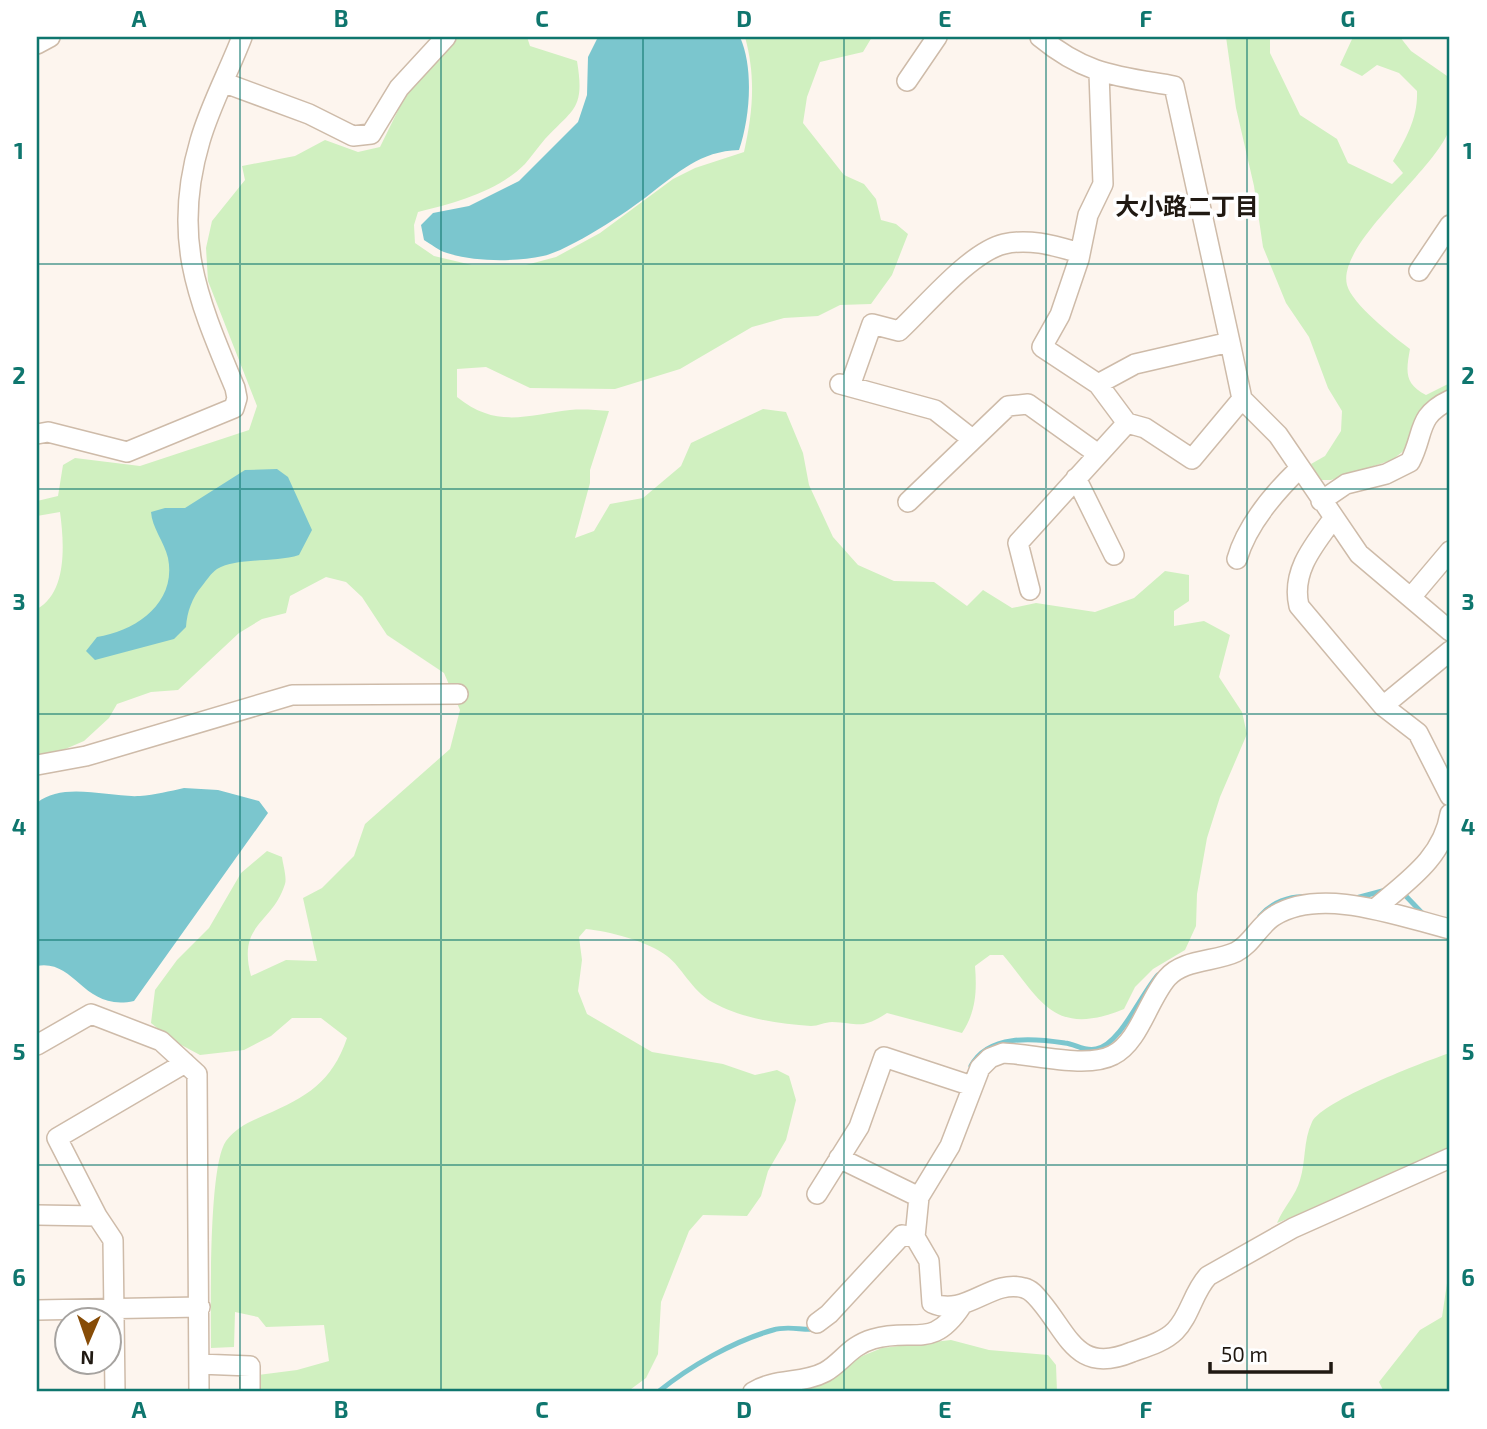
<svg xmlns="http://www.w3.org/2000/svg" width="1487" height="1429" font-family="'Exo 2','Noto Sans JP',sans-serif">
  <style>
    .green { fill: #d0f0c0 }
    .water { fill: #7bc6ce }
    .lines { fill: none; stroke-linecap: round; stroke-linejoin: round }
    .stream { stroke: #7bc6ce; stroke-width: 5 }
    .minor-casing { stroke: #cebba9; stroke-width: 22 }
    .minor { stroke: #fff; stroke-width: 19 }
    .grid { fill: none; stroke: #0f766e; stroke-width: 2; stroke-opacity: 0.55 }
    .labels { text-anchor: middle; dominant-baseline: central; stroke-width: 7; stroke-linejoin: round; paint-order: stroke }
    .neighbourhood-label { font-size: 24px; font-weight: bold; fill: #201912; stroke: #fff }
    .neatline { fill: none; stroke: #0f766e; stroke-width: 2.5 }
    .grid-label { font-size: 23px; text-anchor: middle; font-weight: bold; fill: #0f766e }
  </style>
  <rect width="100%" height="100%" fill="#fdf5ee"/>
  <path class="green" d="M452,37H527L530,46L577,61C585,109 574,108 545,139C538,147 532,156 525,164C497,192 455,203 418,212L414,225L415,243L434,256L472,265H526L556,257L600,233L673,179L695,168L744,152C753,112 756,77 745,37H872L863,52L820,62L807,97L803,123L844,175L864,184L876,199L881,220L896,224L908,234L892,275L871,304L840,305L818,316L784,318L752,327L680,369L615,389L530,388L486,367L457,369V397C497,429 526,415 570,410C583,409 596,410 609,411L590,470V483L575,538L594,531L610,504L643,498L681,466L691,443L763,409L786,412L803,453L809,485L833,537L858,565L894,581L934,582L967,606L983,590L1012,608L1036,603L1095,612L1134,598L1165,571L1189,575V601L1174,611V626L1204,621L1230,635L1219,677L1242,712L1247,734L1220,797L1207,838L1197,894L1196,926L1185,950L1153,969L1135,987L1124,1009C1053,1038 1041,1000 1003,955H990L975,966C977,991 976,1012 962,1033L887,1013C861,1030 859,1023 832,1022C825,1022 818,1026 811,1026C778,1024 740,1018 712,1002C691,990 682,967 667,956C650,942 608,931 586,929L579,937L582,960L578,991L587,1014L652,1052L723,1064L755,1075L777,1070L789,1076L796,1100L786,1140L768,1171L761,1196L747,1216L703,1215L689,1231L661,1302L658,1354L646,1378L627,1392H255L258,1375L297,1370L329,1361L324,1325L266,1327L258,1317L235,1312L234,1347L211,1348C211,1311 208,1166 226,1141C237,1127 249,1122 265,1115C307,1097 332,1082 347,1038L321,1018H292L271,1036L244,1050L200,1055L172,1040L151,1023L155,990L177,960L209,928L241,873L267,851L282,857C283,865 287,877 285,884C272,925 237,923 251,976L286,960L317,961L303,898L322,888L354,856L365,824L450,749L460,710L444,673L387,635L362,597L346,582L326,577L290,596L286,613L262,619L239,633L178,690L151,692L117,704L109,718L84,741L56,753L37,756V609C68,592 64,542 60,512L37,516V501L58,496L63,465L75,458L140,466L249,430L257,406L208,281L206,248L212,221L245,180L242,166L295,156L325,140L358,152L380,147L407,92Z
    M1226,37H1270V53L1300,115L1337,139L1348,163L1392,184L1403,173L1393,161C1406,138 1418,118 1417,91L1399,73L1377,65L1362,76L1340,65L1353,37H1400L1411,51L1450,78C1450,93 1453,112 1450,126C1443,164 1336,243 1347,285C1352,304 1393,336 1410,349C1406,371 1404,384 1426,395L1450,383V392L1406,449L1392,460L1331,480H1320L1311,464L1325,456L1341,431L1342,411L1328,388L1309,337L1286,303L1263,247L1254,186L1236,108Z
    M1450,1053V1166L1352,1193L1277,1223C1283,1208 1296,1195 1300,1180C1306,1162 1303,1141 1312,1122C1322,1101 1425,1061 1450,1053Z
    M1450,1263V1392H1384L1379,1382L1420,1330L1442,1317Z
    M951,1340L989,1350L1048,1355L1056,1365L1057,1392H773L882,1348Z"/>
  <path class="water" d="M598,37H740C754,68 750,118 739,150C700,151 678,173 650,194C629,211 568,251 543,256C516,262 474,262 447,253C439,251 431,244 424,240L421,225L433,213L469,206L519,181L578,122L587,95L588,57Z
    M277,469L288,477L312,530L299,555C275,563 237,557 217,569C211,573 206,581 202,586C192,598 187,612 186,627L174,639L95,660L86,651L97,637C136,631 177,603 168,558C164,541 152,528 151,512L165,508H185L245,470Z
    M184,788L218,790L259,801L268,813L134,1001C83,1012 76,959 37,966V803C63,781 110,798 140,796C155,795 170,791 184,788Z"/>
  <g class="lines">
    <path class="stream" d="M1402,892L1424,915
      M1356,898L1386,890
      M1260,916C1271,903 1290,895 1308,897
      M971,1066C988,1034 1033,1038 1065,1043C1075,1044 1085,1052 1096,1049C1120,1045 1141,994 1158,975
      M658,1392C690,1366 734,1341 773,1330C789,1325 803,1331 816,1329"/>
    <g class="minor-casing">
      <path id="minor" d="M1040,37C1086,75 1117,76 1174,86L1230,342L1135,364L1098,384
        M37,44L50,37
        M1099,73L1103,184L1088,215L1079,259L1060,315L1042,347L1098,384L1127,423L1145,428L1192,459L1242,399
        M907,81L937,37
        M225,83L309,114L353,136L371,134L399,88L446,37
        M1419,271L1450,225
        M1230,342L1242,399L1278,435L1359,554L1450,631
        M840,384L935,410L972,439
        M850,386L872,324L899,331C925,307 970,252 1004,244C1030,238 1055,246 1080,253
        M37,434L48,432L127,452L234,408L237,398L235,388C198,299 171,239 200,141C210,106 229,71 242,37
        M1076,478L1114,555
        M1321,501L1346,484L1386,474L1410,462C1425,433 1416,416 1450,400
        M908,502L1008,406L1028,404L1098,454
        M1333,519C1313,546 1291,572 1299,606L1383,706L1418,733L1450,796
        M1237,559C1247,524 1274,493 1300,468
        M1030,590L1018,543L1127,423
        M1412,596L1450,551
        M1383,706L1450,651
        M37,765L86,756L292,695L458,694
        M1376,908C1407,881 1443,858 1450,814
        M1450,929C1401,917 1322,886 1274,916C1259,925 1252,944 1236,952C1215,962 1183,959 1167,978C1148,1000 1139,1042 1113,1055C1087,1069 1033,1054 1003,1053L990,1058L980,1068L950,1146L919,1197L915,1237L929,1261L932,1303C965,1318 992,1278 1024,1288C1032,1290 1036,1296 1041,1302C1069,1335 1077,1375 1132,1352C1146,1347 1164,1342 1175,1331C1190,1316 1193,1292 1208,1276L1293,1228L1450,1158
        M37,1045L91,1014L161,1041L197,1074L199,1392
        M839,1158L919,1197
        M817,1194L859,1127L884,1057L972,1086
        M37,1215L97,1216
        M37,1310L200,1307
        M817,1323L829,1314L902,1235L915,1237
        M199,1364L250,1366V1392
        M115,1392L113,1240L97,1216L57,1138L185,1063
        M753,1392C775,1378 803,1384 825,1372C843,1362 849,1346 873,1339C915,1327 932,1351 962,1305"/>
    </g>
    <use href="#minor" class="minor"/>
  </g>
  <path class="grid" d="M240,37V1392M441,37V1392M643,37V1392M844,37V1392M1046,37V1392M1247,37V1392M37,264H1450M37,489H1450M37,714H1450M37,940H1450M37,1165H1450"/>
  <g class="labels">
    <g class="neighbourhood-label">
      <text x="1187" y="205">大小路二丁目</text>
    </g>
  </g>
  <rect width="1487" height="1429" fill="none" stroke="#ffffff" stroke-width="77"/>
  <g transform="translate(88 1341) rotate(182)"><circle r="33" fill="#ffffff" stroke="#a6a3a0" stroke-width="2"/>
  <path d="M0-5L12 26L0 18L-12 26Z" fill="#874c07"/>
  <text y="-10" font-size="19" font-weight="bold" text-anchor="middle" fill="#201912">N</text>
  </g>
  <path d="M1210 1362v10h121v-10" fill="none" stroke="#201912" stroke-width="3.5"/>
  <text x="1221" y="1362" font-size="21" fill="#201912" stroke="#ffffff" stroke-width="5" paint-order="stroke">50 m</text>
  <rect x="38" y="38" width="1410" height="1352" class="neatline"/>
  <g class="grid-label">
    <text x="139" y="27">A</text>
    <text x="341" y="27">B</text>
    <text x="542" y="27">C</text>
    <text x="744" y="27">D</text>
    <text x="945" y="27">E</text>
    <text x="1146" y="27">F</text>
    <text x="1348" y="27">G</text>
    <text x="19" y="159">1</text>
    <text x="1468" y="159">1</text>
    <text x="19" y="384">2</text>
    <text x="1468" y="384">2</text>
    <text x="19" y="610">3</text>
    <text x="1468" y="610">3</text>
    <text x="19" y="835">4</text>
    <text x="1468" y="835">4</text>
    <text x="19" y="1060">5</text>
    <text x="1468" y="1060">5</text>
    <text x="19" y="1286">6</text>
    <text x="1468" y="1286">6</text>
    <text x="139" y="1418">A</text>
    <text x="341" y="1418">B</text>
    <text x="542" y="1418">C</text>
    <text x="744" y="1418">D</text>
    <text x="945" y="1418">E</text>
    <text x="1146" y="1418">F</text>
    <text x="1348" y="1418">G</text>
  </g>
</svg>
